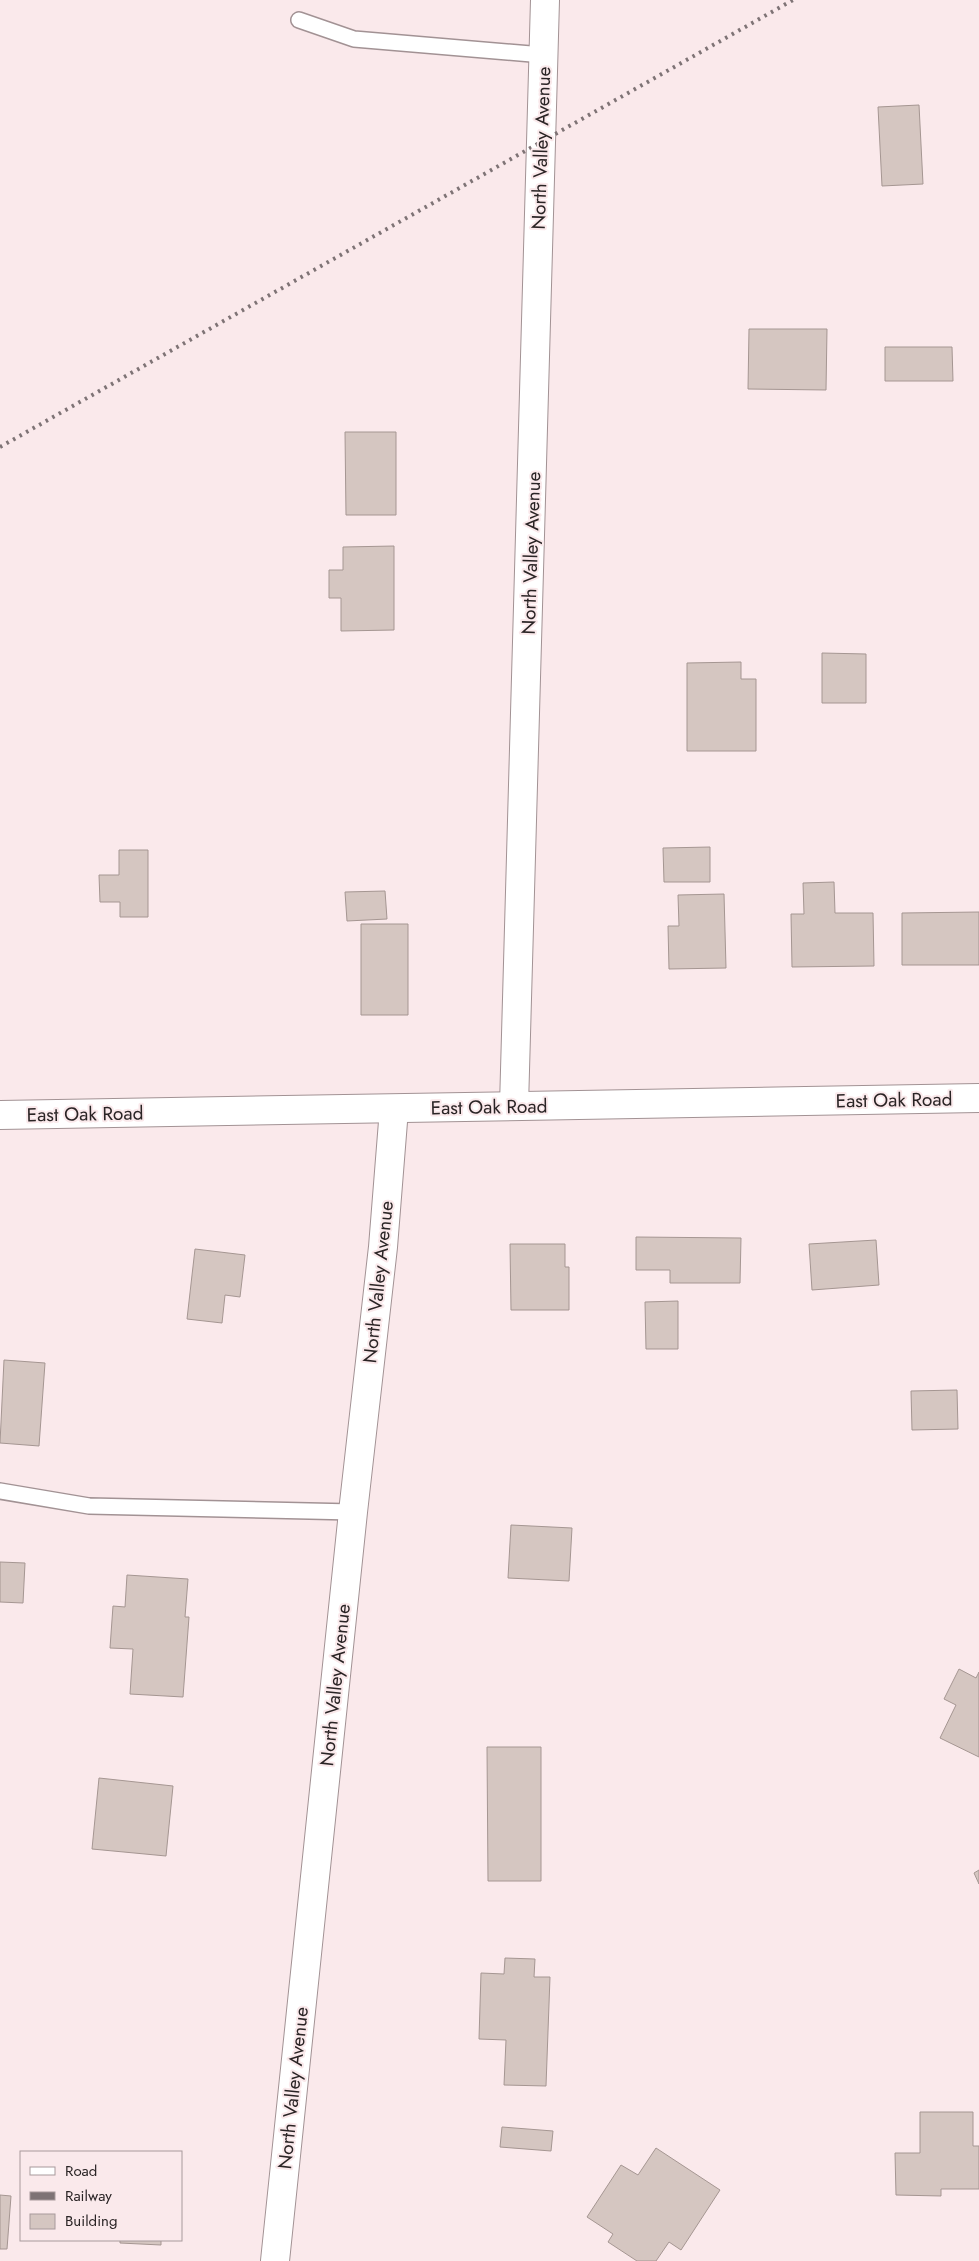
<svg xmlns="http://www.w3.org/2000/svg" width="979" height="2261" font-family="Jost,sans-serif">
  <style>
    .building { fill: #d5c6c1; stroke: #a59692 }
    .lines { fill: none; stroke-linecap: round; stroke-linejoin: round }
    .service-casing { stroke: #a29294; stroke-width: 18 }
    .minor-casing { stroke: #a29294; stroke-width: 30 }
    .tertiary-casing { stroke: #a29294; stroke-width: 30 }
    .service { stroke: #fff; stroke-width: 15 }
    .minor { stroke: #fff; stroke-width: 28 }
    .tertiary { stroke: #fff; stroke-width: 28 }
    .rail { stroke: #7e7375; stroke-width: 4; stroke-dasharray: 2.5 5; stroke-linecap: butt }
    .labels { text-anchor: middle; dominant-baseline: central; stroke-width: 4; stroke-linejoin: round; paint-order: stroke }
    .street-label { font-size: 19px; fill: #2a2425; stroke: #fae9eb }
  </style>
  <rect width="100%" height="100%" fill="#fae9eb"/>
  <path class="building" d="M919,105L923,184L882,186L878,107Z
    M749,329H827L826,390L748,389Z
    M885,347H952L953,381H885Z
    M345,432H396V515H346Z
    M394,546V630L341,631V598H329V570H343V547Z
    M822,653L866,654V703H822Z
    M741,662V679H756V751H687V663Z
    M710,847V882H664L663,848Z
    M119,850H148V917H120V902H100L99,875H119Z
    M834,882L835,913H873L874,966L792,967L791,914H804L803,883Z
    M385,891L387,919L347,921L345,892Z
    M724,894L726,968L669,969L668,926H679L678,895Z
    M979,912V965H902V913Z
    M361,924H408V1015H361Z
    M636,1237L741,1238L740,1283H670V1270H636Z
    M876,1240L879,1285L812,1290L809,1244Z
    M510,1244H565V1267H569V1310H511Z
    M195,1249L245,1255L240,1297L225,1295L222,1323L187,1319Z
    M678,1301V1349H646L645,1302Z
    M4,1360L45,1363L39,1446L0,1443Z
    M957,1390L958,1429L912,1430L911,1391Z
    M511,1525L572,1528L569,1581L508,1578Z
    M0,1562L25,1563L23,1603L0,1602Z
    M127,1575L188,1579L185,1617H189L183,1697L130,1694L133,1649L110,1648L113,1606L125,1607Z
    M959,1669L976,1678L979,1672V1757L940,1738L956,1705L944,1699Z
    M487,1747H541V1881H488Z
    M99,1778L173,1786L166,1856L92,1849Z
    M979,1870V1884L974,1873Z
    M505,1958L535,1959L534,1977H550L546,2086L504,2085L506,2040L479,2039L481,1973L504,1974Z
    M920,2112H973V2146H979V2189H941V2196L896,2195L895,2153H920Z
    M502,2127L553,2131L551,2151L500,2147Z
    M656,2148L720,2190L681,2250L669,2242L656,2261H637L608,2242L613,2234L587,2217L621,2165L638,2175Z
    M0,2195L11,2196L7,2249H0Z
    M120,2240H161V2245L120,2243Z"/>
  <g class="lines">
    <g class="service-casing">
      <path id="service" d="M299,20L354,39L543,55
        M0,1491L89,1506L353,1512"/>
    </g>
    <g class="minor-casing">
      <path id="minor" d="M514,1106L545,0
        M275,2261L353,1512L383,1247L394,1109"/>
    </g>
    <g class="tertiary-casing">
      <path id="tertiary" d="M0,1115L979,1098"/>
    </g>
    <use href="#service" class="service"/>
    <use href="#minor" class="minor"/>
    <use href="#tertiary" class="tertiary"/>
    <path class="rail" d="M0,447L793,0"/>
  </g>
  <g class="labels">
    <g class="street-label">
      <text transform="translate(541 148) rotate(-88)">North Valley Avenue</text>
      <text transform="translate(531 553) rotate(-88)">North Valley Avenue</text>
      <text transform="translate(894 1100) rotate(-1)">East Oak Road</text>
      <text transform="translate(489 1107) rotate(-1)">East Oak Road</text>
      <text transform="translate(85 1114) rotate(-1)">East Oak Road</text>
      <text transform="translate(378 1282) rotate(-84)">North Valley Avenue</text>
      <text transform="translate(335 1685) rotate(-84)">North Valley Avenue</text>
      <text transform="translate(293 2088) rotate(-84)">North Valley Avenue</text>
    </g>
  </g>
  <rect x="20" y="2151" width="162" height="90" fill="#fae9eb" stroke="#a79a9c"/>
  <rect x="30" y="2167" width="25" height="8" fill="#ffffff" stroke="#a79a9c"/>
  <text x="65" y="2176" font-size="15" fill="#2a2425">Road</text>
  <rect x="30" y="2192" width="25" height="8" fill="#7e7375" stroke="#a79a9c"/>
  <text x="65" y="2201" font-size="15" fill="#2a2425">Railway</text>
  <rect x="30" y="2214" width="25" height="15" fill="#d5c6c1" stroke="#a79a9c"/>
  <text x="65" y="2226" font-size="15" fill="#2a2425">Building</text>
</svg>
